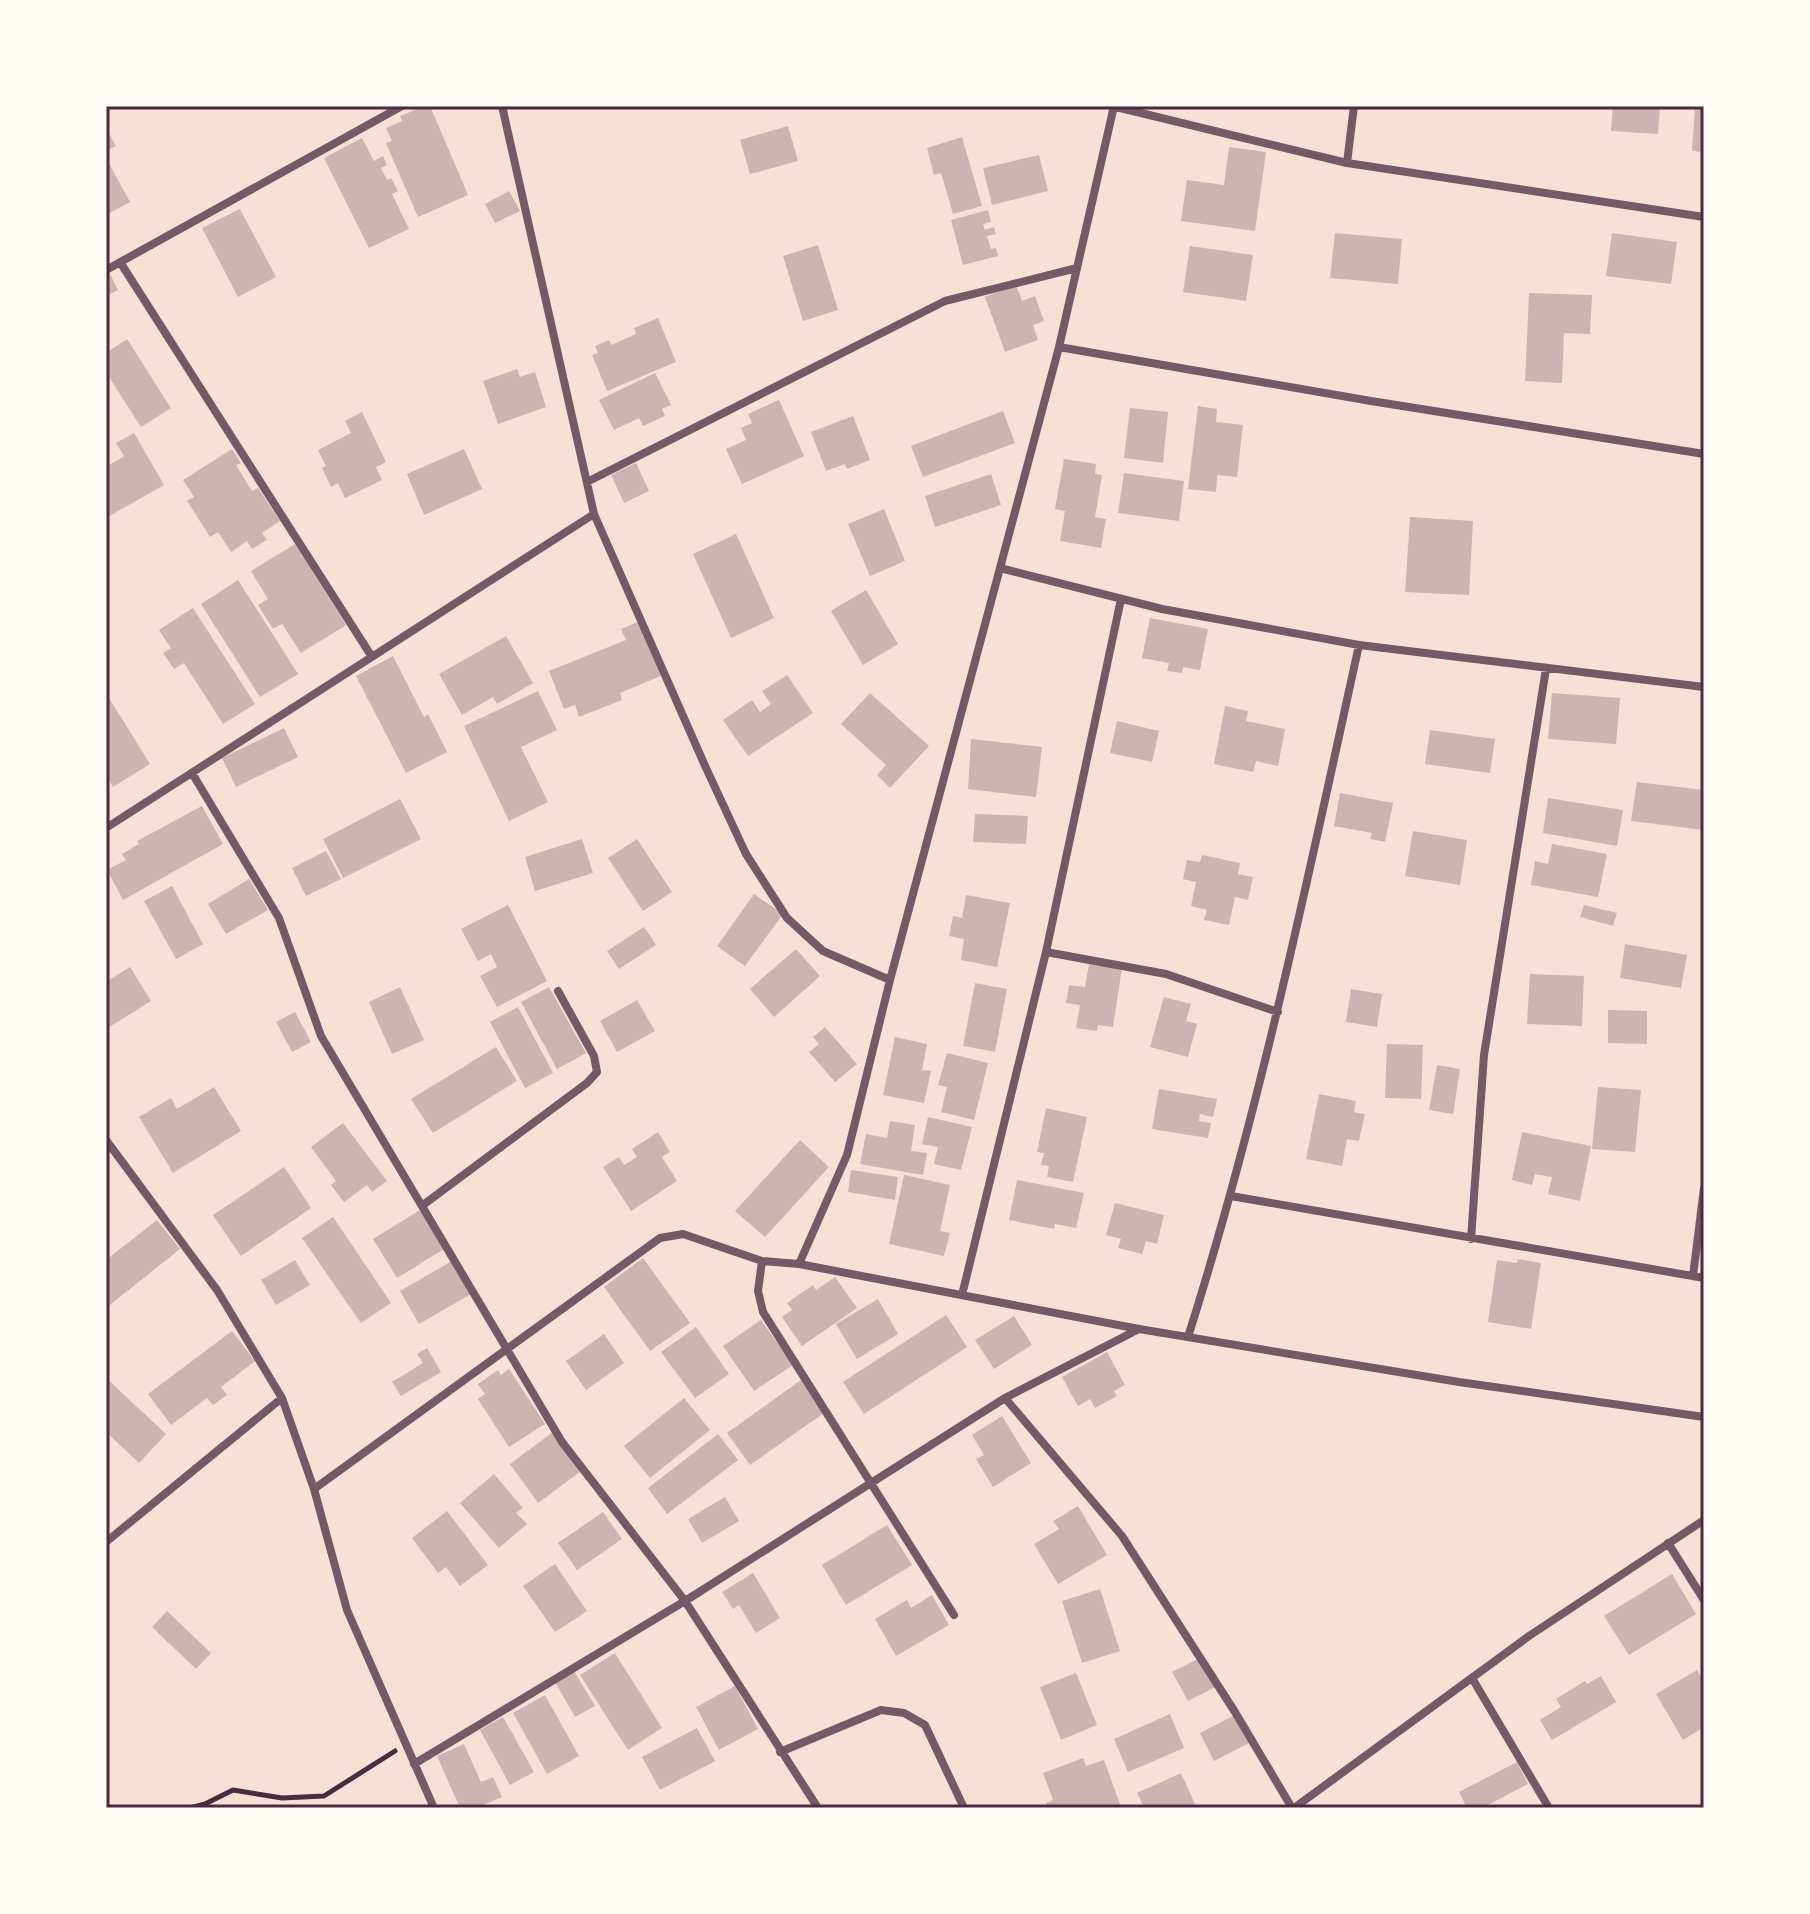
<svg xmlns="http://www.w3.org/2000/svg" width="1810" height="1914" font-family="Roboto,sans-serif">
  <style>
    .building { fill: #ccb4b1 }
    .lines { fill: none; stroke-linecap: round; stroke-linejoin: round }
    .path { stroke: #4a2c40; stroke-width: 5 }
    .minor { stroke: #755966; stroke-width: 8 }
    .neatline { fill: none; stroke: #4a2c40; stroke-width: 3 }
  </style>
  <rect width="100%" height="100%" fill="#f7e1d7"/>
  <path class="building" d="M425,106H430L468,195L418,217L386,143L392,141L386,128L402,121L400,116Z
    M1613,106H1660L1658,134L1611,131Z
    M1695,106H1704V152L1692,151Z
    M788,126L798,161L750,174L740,140Z
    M106,128L116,146L106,151Z
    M962,137L982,206L953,214L941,173L934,175L927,148Z
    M362,138L374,161L383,156L387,165L381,168L387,180L391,178L398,191L392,194L409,229L369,248L324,158Z
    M1229,147L1266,152L1255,231L1181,221L1187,180L1224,185Z
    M1039,155L1048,191L992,205L983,168Z
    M106,158L130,202L106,215Z
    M509,191L520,211L495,223L485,204Z
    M240,209L276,277L238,297L202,228Z
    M988,210L991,222L983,224L985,230L994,227L996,234L987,236L991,249L996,248L998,256L963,265L951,220Z
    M1335,233L1402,239L1398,284L1330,278Z
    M1612,233L1677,242L1671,284L1606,276Z
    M818,245L838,310L803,321L783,256Z
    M1190,246L1253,255L1246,301L1183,292Z
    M108,270L118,290L106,296V271Z
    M1016,285L1022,301L1035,296L1044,321L1033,325L1038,340L1005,352L985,297Z
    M1529,293L1592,295L1590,334L1564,333L1562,383L1525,381Z
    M658,318L676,362L607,391L592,355L598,353L595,346L609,340L611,345L636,334L634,328Z
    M127,339L171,408L141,427L106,372V353Z
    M517,369L520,377L535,372L546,407L498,424L483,381Z
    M655,373L671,405L662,409L665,416L643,426L639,418L614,430L599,400Z
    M779,400L804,456L742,484L726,449L746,440L741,428L752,423L748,414Z
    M1198,406L1217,409L1216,422L1243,425L1237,477L1217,475L1216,492L1188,489Z
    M1130,408L1168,412L1163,463L1124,458Z
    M1003,411L1015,443L923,477L911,446Z
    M362,412L386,462L376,467L382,480L345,498L338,483L331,487L322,468L326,466L318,450L351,433L345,421Z
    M853,416L870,460L847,469L845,464L826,471L811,432Z
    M134,433L164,485L106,518V488L109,486L106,467L124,456L116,443Z
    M232,449L241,463L236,465L252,491L258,488L280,521L262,533L267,540L252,549L247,541L231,552L218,532L210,537L187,501L194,497L183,480Z
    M464,449L482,489L424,515L407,474Z
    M1064,459L1096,464L1095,474L1102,475L1095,517L1106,519L1101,548L1060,541L1065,511L1055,509Z
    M636,463L649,491L624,503L611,475Z
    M1124,473L1184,481L1179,521L1118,513Z
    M991,474L1001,505L935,527L925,496Z
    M884,509L905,561L870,576L848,524Z
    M1410,517L1473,521L1469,595L1405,592Z
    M736,534L774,618L731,638L693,554Z
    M295,544L346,625L301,653L282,624L273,629L258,605L268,599L251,571Z
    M238,580L298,674L260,697L201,604Z
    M866,590L898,644L863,665L831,611Z
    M193,608L255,704L223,724L184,663L174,669L163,653L171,648L159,630Z
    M1150,618L1208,629L1200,670L1183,667L1182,673L1167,671L1169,663L1142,658Z
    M638,622L661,676L620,693L622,700L579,717L575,705L564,709L549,671L626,640L621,629Z
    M506,636L533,683L497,704L493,697L462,715L439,674Z
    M393,656L424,717L428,714L447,752L406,773L356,676Z
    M787,675L813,713L748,756L723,720L752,700L760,712L771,704L762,691Z
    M538,691L557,730L521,747L548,802L509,821L464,726Z
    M106,693L150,764L113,787L106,776Z
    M870,693L929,746L890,788L877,775L886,765L841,724Z
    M1552,693L1620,698L1616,744L1548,739Z
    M1225,706L1248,711L1246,721L1285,729L1278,766L1256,761L1253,772L1214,764Z
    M1117,721L1159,731L1152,762L1110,753Z
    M284,728L298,757L236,787L222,758Z
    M1430,730L1495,739L1490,773L1425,764Z
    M971,739L1042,747L1036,797L968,789Z
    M1637,782L1704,790V830L1631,821Z
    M1340,793L1393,803L1385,842L1370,839L1372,833L1334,826Z
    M1548,798L1623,810L1617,846L1543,833Z
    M400,799L421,839L343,878L323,839Z
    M202,806L223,844L123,900L107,870L126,860L122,854L139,844L137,841Z
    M975,814L1028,816L1026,844L973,842Z
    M1413,831L1467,840L1460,885L1405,876Z
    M582,839L593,873L535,891L525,857Z
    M637,839L672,892L643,911L608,858Z
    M1552,844L1607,854L1598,897L1531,885L1535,861L1548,864Z
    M326,851L341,879L306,896L292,868Z
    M1202,855L1240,863L1238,874L1253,877L1248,900L1235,897L1229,925L1204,920L1207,910L1191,906L1196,882L1183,879L1187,860L1200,862Z
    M249,879L268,910L226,934L208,904Z
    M172,886L203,944L176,959L144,901Z
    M754,894L783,914L745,966L717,946Z
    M966,895L1010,903L997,967L961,960L964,939L949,936L953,916L962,918Z
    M508,905L547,981L497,1007L480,976L497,967L491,954L478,961L461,929Z
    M1584,905L1617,913L1613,926L1580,917Z
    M644,927L656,945L619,969L607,951Z
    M1625,944L1687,955L1681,988L1620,978Z
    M796,949L820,976L774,1017L750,989Z
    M1089,964L1122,968L1113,1027L1098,1025L1097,1031L1076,1028L1080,1005L1066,1003L1069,985L1085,987Z
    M130,967L151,1001L106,1029V982Z
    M1530,974L1584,976L1582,1026L1527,1024Z
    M975,983L1007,989L995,1052L963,1046Z
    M400,987L424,1040L392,1054L369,1002Z
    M549,987L586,1053L557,1069L521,1002Z
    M1351,989L1382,994L1377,1027L1346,1022Z
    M1164,997L1191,1004L1186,1021L1197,1024L1188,1057L1150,1047Z
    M637,1000L655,1031L617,1052L600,1021Z
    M518,1007L553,1073L525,1088L490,1022Z
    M1608,1010L1647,1011V1044L1608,1043Z
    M295,1012L311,1042L292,1052L276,1022Z
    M825,1027L857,1064L835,1082L809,1052L819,1044L813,1037Z
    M895,1037L927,1044L922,1070L931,1071L924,1103L883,1095Z
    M1387,1044L1423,1045L1421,1099L1385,1098Z
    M496,1047L517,1081L433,1133L411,1099Z
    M947,1053L988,1063L974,1120L941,1112L947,1087L938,1085Z
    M1437,1065L1460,1069L1453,1114L1429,1110Z
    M214,1087L241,1131L173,1173L139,1117L171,1098L177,1109Z
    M1598,1087L1641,1090L1635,1152L1592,1149Z
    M1159,1089L1217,1099L1213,1117L1200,1114L1199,1121L1211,1123L1208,1138L1152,1129Z
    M1319,1094L1356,1101L1354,1112L1365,1114L1359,1141L1347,1139L1342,1166L1306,1159Z
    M1046,1108L1087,1117L1073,1182L1047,1177L1049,1166L1041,1165L1044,1153L1037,1152Z
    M928,1117L972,1127L961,1170L934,1164L938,1147L922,1144Z
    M890,1121L915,1125L911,1151L927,1153L923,1175L860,1164L866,1134L887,1138Z
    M343,1123L387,1181L372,1192L367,1185L344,1202L331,1185L336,1181L311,1147Z
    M658,1132L670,1152L662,1157L677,1181L631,1211L603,1167L619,1157L624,1165L637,1157L632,1149Z
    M1522,1132L1591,1146L1580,1201L1548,1194L1552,1177L1535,1174L1532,1185L1512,1180Z
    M800,1140L829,1167L765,1237L735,1211Z
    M284,1167L311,1208L241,1256L213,1215Z
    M851,1170L898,1177L895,1200L848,1192Z
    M904,1175L950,1185L940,1231L950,1233L944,1256L889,1244Z
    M1017,1180L1084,1193L1076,1228L1055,1224L1054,1229L1009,1220Z
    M1115,1203L1164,1215L1157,1244L1146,1241L1142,1254L1118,1248L1121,1239L1106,1235Z
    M420,1210L444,1249L397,1278L373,1239Z
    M333,1217L391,1303L361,1323L302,1238Z
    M157,1220L180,1249L106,1308V1260Z
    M643,1258L690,1323L650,1351L604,1287Z
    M1518,1259L1541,1263L1531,1329L1488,1322L1497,1260L1517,1263Z
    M295,1260L310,1285L276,1305L261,1280Z
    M452,1261L471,1294L419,1324L400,1291Z
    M835,1277L857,1308L802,1346L782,1317L792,1310L787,1303L813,1285L816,1290Z
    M878,1299L898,1334L857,1359L836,1324Z
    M946,1315L967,1347L864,1414L843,1382Z
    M1014,1316L1032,1345L994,1369L975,1340Z
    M761,1320L793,1365L754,1391L723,1346Z
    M696,1327L729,1374L695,1398L661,1352Z
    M232,1331L255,1361L221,1387L227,1395L213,1405L207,1398L171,1425L148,1394Z
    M604,1334L624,1363L586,1390L566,1361Z
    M427,1348L441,1372L401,1396L392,1382L423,1363L417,1354Z
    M1107,1352L1125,1385L1114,1391L1117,1396L1095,1408L1090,1399L1078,1406L1062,1377Z
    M509,1369L545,1424L509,1447L478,1399L485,1394L478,1384L498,1370L501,1375Z
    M106,1378L166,1434L139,1463L106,1432Z
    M801,1380L824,1413L750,1465L727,1433Z
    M684,1398L710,1430L650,1478L624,1446Z
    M1002,1416L1031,1463L993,1487L976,1459L984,1455L972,1435Z
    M553,1432L581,1471L538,1503L510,1464Z
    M718,1434L738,1460L667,1514L648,1488Z
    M494,1474L523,1508L516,1513L527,1524L499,1548L460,1503Z
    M725,1497L739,1521L702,1543L688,1519Z
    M1078,1506L1107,1555L1058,1584L1034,1544L1059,1529L1053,1521Z
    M447,1511L488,1565L460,1586L446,1567L438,1573L412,1538Z
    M603,1512L622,1539L577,1570L558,1543Z
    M887,1525L912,1565L846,1605L822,1565Z
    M555,1564L587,1611L555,1632L523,1586Z
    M753,1573L780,1618L756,1633L739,1605L733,1609L722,1592Z
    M1672,1574L1696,1614L1629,1655L1604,1616Z
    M1100,1589L1120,1651L1082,1663L1062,1601Z
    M932,1595L949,1625L896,1656L875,1619L907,1600L911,1608Z
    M167,1611L211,1653L196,1669L152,1627Z
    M615,1653L662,1728L628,1750L580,1675Z
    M1200,1658L1215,1687L1188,1701L1172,1672Z
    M1697,1670L1704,1682V1727L1683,1740L1656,1694Z
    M574,1671L595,1706L575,1717L555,1682Z
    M1076,1673L1097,1725L1061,1740L1040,1687Z
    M1601,1676L1616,1702L1552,1740L1540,1720L1561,1707L1556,1699L1585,1681L1587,1684Z
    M735,1686L758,1729L719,1750L696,1707Z
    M545,1695L579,1756L547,1774L513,1713Z
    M1170,1714L1184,1748L1128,1772L1114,1739Z
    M1235,1715L1249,1743L1214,1761L1200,1733Z
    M503,1717L534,1772L510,1785L480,1730Z
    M697,1728L715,1761L660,1790L642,1757Z
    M464,1744L481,1782L493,1777L502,1797L476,1808H460L437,1756Z
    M1083,1758L1086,1766L1104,1760L1121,1807L1048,1808L1046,1803L1053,1800L1043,1773Z
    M1517,1762L1528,1784L1482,1808H1467L1459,1792Z
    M1181,1773L1195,1804L1186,1808H1144L1137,1793Z"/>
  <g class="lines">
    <path class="path" d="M190,1808L205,1804L233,1790L282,1798L324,1796L395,1751"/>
    <path class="minor" d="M502,106L594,514L706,768L746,854L787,918L823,951L890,980
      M1112,106L1347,163L1354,106
      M1114,106L1059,347L890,980L847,1155L799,1264L1139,1329L1459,1382L1704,1417
      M1347,163L1704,217
      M120,262L372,657
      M106,270L402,106
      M1059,347L1371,401L1704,454
      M587,482L945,301L1077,268
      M1000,568L1162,609L1359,645L1704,687
      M192,773L279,918L321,1036L562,1442L685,1601L818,1808
      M106,828L594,514
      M1046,952L1166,974L1278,1012
      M106,1140L217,1290L282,1398L314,1489L347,1610L434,1808
      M1231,1196L1704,1278
      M423,1205L587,1083L597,1072L594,1056L558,991
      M1471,1239L1484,1055L1546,669
      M762,1261L758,1291L763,1312L954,1615
      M1693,1276L1704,1188
      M962,1295L1046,952L1121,599
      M1188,1337C1260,1110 1308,877 1359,645
      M1005,1398L1122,1536L1235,1712L1292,1808
      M314,1489L660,1238L683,1234L762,1261L799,1264
      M106,1542L282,1398
      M1668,1543L1704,1600
      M1472,1678L1549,1808
      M780,1752L881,1710L904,1713L925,1725L964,1808
      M414,1764L685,1601L1005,1398L1139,1329
      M1294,1808L1529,1636L1704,1520"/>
  </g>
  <rect width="1810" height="1914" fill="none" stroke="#fffaf5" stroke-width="216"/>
  <rect x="108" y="108" width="1594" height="1698" class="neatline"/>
</svg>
